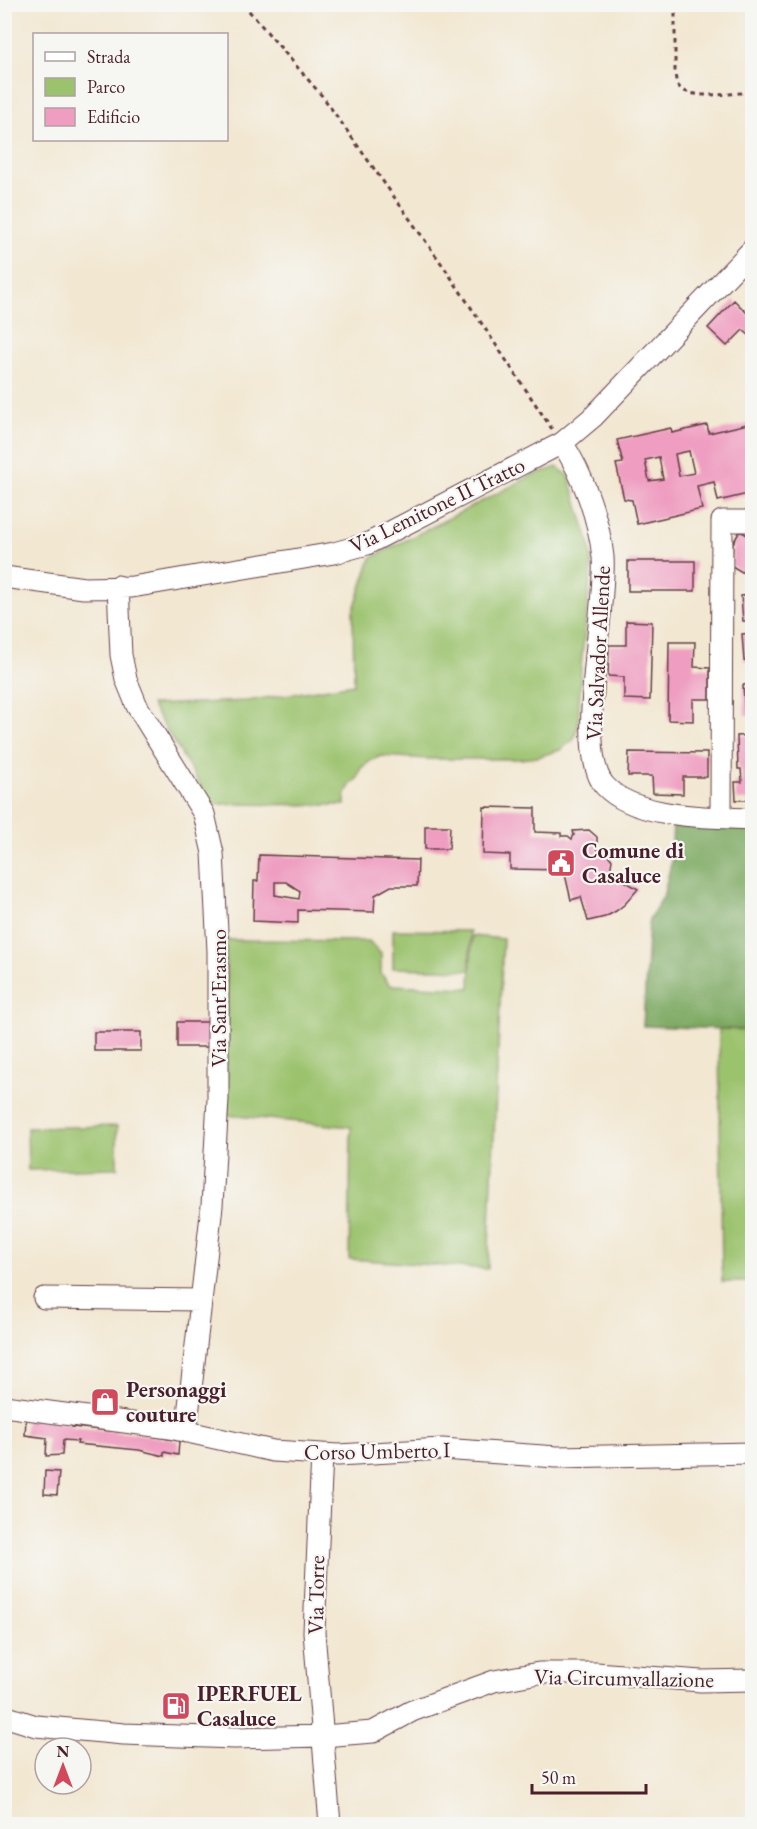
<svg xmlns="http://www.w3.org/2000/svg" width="757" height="1829" font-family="'EB Garamond',serif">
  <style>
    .green { fill: #9bc26d; stroke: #72704c; stroke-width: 1.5 }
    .forest { fill: #7ca860; stroke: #636446; stroke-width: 1.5 }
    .building { fill: #ef9ec1; fill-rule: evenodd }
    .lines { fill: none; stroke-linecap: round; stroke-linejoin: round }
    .minor-casing { stroke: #633d44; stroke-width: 23 }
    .path { stroke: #633d44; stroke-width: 3; stroke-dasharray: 4.5 4.5; stroke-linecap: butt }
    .minor { stroke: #fff; stroke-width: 21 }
    .labels { text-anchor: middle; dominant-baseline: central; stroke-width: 4.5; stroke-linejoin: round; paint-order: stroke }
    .street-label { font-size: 22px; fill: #4a1f2b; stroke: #f6f6f2 }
    .poi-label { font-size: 22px; font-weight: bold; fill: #4a1f2b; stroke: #f6f6f2; text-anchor: start }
  </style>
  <rect width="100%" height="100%" fill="#f6f6f2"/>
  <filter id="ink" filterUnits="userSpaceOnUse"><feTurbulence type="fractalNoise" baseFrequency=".0167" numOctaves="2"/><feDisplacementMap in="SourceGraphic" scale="12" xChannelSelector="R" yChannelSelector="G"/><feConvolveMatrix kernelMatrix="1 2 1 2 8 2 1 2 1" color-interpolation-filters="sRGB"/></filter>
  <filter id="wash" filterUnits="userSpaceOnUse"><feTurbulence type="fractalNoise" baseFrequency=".008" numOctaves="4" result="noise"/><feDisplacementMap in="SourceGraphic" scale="24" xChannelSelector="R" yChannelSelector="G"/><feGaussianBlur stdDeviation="1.35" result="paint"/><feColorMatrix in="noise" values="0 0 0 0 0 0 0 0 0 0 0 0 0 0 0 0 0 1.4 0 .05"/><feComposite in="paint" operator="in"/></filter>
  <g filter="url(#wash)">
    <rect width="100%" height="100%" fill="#f2e7d1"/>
    <path class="green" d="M557,467L569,476L589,542L592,561L581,666L578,726L574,739L560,750L537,757L520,759H429L381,756L372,760L361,768L357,779L350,785L345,796V805L212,804L151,705L247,701L354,684L353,612L371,558L533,475Z
      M393,930L470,931V970L393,968Z
      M472,936L503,939L488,1269L349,1259L351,1127L227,1115L226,940L369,941L381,954V974L390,985L470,988Z
      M719,1029L752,1030V1282H722Z
      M117,1126V1168L28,1170L27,1128Z"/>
    <path class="forest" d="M673,823L752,828V1030L643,1026L649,919L663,897L671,864Z"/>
    <g id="blocks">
      <path class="building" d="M734,300L752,318V333L750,336L743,330L727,346L708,328Z
        M752,423V493L718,501L714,482L697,486L702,509L637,524L632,500L624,499L616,464L623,463L617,440L671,428L672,433L707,425L709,433ZM689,451L694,473L679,476L675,454ZM659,457L663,479L649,481L645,460Z
        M740,531L751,537L750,538L752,540V562H750L745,574L732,566L733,543Z
        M628,561H695V591H628Z
        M752,595V621H743L741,596Z
        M626,621L652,622L650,700L624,699V677L608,676L609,645H626Z
        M752,633V661H744L742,634Z
        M669,642H695L694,667L710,668V699H693V721L668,720Z
        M752,684V715H745L743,685Z
        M752,735V800H736L735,782H742L741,769H738L737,736Z
        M629,752L707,753V777H683V794L653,793L652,776H628Z
        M484,807L535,808V832L561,833V836H568L572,839L574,835L573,831L589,830L597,837V849L609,856L612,860L610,872L638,889L625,904L616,911L605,917L588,921L581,897L571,900L564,870L510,869V855L483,854Z
        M425,826H450L449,849H425Z
        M259,855L418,860L417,886H391L375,895L374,912L298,910V923L253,921L254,881H258ZM275,882H286L300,891L299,899L275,895Z
        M177,1022H210L209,1047H177Z
        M94,1032H141V1051H94Z
        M26,1419L70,1424L72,1427L141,1434L179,1441L178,1455L164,1452V1456L139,1450L77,1444L78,1441L63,1440L62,1455L46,1456L47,1438L25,1435Z
        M45,1471L59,1472L57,1495L44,1494Z"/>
    </g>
  </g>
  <g filter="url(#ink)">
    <use href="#blocks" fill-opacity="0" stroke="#633d44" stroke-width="1.5"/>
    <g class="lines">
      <g class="minor-casing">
        <path id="minor" d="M562,443C583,474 599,520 603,557C607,607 574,753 605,786C636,819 710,817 752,819
          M4,577L84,588L132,587L334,553L367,544L562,443L593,417L752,250
          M118,586L121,655L126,679L137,706L204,814L213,853L218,951V1099L212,1206L186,1432
          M721,817L722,521H752
          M44,1298L201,1300
          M4,1406L170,1428L273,1451L338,1455L442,1449L557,1457L752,1453
          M322,1454L314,1632L330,1824
          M4,1716L36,1726L124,1734L235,1738L323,1736L373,1732L412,1711L494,1681L539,1673H596L701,1681L752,1680"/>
      </g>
      <path class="path" d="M243,4L323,97L446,270L552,429
        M675,4V74C676,79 676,84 680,88C692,100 736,93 752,92"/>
      <use href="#minor" class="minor"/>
    </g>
  </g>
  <defs>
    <g id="civic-square" transform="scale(1.5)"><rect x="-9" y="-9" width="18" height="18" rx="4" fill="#d1495b" stroke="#f6f6f2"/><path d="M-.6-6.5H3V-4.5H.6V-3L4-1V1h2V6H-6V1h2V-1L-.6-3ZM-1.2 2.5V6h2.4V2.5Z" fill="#fff"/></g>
    <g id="shop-square" transform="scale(1.5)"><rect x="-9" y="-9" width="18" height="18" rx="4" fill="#d1495b" stroke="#f6f6f2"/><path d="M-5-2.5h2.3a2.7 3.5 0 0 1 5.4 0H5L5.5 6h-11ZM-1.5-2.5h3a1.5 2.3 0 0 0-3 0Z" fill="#fff"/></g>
    <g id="fuel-square" transform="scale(1.5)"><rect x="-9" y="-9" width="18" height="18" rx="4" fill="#d1495b" stroke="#f6f6f2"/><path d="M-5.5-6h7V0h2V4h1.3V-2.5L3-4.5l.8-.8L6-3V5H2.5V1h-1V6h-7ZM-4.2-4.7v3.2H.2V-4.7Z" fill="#fff"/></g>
  </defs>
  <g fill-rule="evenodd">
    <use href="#civic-square" x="561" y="863"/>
    <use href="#shop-square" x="105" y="1402"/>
    <use href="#fuel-square" x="176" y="1706"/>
  </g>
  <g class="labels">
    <g class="street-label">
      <text transform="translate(437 505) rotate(-26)">Via Lemitone II Tratto</text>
      <text transform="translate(598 653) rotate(-87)">Via Salvador Allende</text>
      <text transform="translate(218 998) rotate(-90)">Via Sant'Erasmo</text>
      <text transform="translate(377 1451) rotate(-1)">Corso Umberto I</text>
      <text transform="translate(316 1595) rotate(-89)">Via Torre</text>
      <text transform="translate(624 1678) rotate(1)">Via Circumvallazione</text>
    </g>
    <g class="poi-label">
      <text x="582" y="850">Comune di<tspan x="582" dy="25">Casaluce</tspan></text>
      <text x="126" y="1389">Personaggi<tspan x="126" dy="25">couture</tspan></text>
      <text x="197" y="1693">IPERFUEL<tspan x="197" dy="25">Casaluce</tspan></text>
    </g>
  </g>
  <rect width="757" height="1829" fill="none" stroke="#f6f6f2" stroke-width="24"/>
  <rect x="33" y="33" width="195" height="108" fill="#f6f6f2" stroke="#b1a0a2" stroke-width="1.5"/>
  <rect x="45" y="52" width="30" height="9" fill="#ffffff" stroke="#b1a0a2" stroke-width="1.5"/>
  <text x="87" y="63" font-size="18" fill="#4a1f2b">Strada</text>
  <rect x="45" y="78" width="30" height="18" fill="#9bc26d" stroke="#b1a0a2" stroke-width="1.5"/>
  <text x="87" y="93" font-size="18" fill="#4a1f2b">Parco</text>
  <rect x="45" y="108" width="30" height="18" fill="#ef9ec1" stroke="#b1a0a2" stroke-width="1.5"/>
  <text x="87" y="123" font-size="18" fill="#4a1f2b">Edificio</text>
  <g transform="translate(63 1766)"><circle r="28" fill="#f6f6f2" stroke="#b1a0a2" stroke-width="1.5"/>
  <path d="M0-4.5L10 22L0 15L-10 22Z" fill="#d1495b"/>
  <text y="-9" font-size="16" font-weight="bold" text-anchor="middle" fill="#4a1f2b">N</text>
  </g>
  <path d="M532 1784v9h114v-9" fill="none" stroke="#4a1f2b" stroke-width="3"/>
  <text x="541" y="1784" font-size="18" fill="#4a1f2b" stroke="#f6f6f2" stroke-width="4.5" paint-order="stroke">50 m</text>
</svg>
